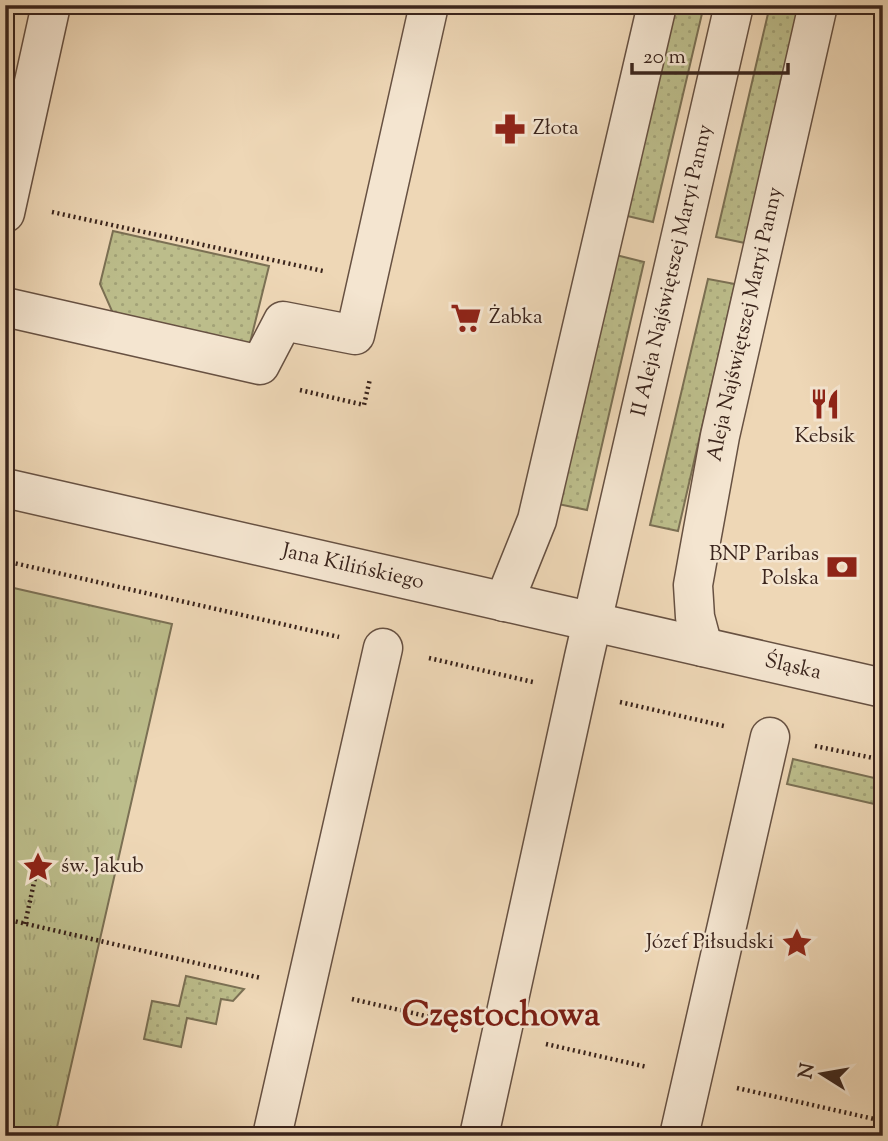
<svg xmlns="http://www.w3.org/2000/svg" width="888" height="1141" font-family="'Sorts Mill Goudy',serif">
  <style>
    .grass { fill: url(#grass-dots); stroke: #7b7054; stroke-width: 2 }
    .park { fill: url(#park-tufts); stroke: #7b7054; stroke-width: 2 }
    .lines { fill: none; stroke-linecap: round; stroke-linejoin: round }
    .minor-casing { stroke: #675142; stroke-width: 41 }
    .path { stroke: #3a241c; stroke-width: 4.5; stroke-dasharray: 2 3.5; stroke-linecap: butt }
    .minor { stroke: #f4e5d0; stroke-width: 38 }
    .labels { text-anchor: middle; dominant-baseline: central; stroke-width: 5; stroke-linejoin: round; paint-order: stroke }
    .poi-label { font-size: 21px; fill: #3a241c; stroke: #f4e5d0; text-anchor: start }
    .street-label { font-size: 21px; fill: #3a241c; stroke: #f4e5d0 }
    .town-label { font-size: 35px; font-weight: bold; fill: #7a1f14; stroke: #f4e5d0 }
  </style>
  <defs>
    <pattern id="grass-dots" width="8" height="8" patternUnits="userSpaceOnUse" patternTransform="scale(1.75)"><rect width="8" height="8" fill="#bcbd8b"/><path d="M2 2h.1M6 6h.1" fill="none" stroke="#a2a277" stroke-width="1.8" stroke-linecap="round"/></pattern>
    <pattern id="park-tufts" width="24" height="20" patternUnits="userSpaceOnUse" patternTransform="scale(1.75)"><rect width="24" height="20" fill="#bcbd8b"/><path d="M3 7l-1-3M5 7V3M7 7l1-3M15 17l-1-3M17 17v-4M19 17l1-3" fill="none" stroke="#a2a277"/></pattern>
  </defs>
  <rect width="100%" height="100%" fill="#eed7b6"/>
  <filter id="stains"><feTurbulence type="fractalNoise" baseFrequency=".00286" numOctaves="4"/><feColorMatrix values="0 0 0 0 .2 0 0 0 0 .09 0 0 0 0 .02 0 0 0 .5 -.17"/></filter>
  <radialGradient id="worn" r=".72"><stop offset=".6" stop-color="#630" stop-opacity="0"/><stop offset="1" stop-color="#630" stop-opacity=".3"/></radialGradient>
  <path class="grass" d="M672,5H704L653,222L623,215Z
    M770,5H802L745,243L716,237Z
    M113,231L269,266L249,347L115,318L100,284Z
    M616,255L644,262L587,510L558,504Z
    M708,279L735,284L678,531L650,525Z
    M793,759L883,780V806L787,784Z
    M186,976L244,989L233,1001L221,999L216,1024L187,1018L181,1047L144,1039L152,1001L179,1006Z"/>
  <path class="park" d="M5,586L172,624L55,1136H5Z"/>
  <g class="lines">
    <g class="minor-casing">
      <g id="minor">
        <path d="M5,213L51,5"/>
        <path d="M5,307L260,365L283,321L355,335L429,5"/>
        <path id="s1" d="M5,488L883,688"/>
        <path d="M504,602L537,520L657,5"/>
        <path id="s2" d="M703,647L695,617L693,585L698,557L720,436L818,5"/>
        <path d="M272,1136L383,648"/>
        <path id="s3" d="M479,1136L584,657L734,5"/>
        <path d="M679,1136L770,737"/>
      </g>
    </g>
    <path class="path" d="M52,212L323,271
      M300,390L364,405L370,379
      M5,561L339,637
      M429,658L533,682
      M620,702L724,726
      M815,746L883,760
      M5,919L261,978
      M25,924L35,878
      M352,999L456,1023
      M546,1044L647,1067
      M737,1088L883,1121"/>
    <use href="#minor" class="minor"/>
  </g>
  <defs>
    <g id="pharmacy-bare" transform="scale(2.415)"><path d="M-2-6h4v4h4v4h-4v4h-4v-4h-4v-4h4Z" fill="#8f2418" stroke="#f4e5d0" stroke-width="2.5" paint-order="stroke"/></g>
    <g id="supermarket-bare" transform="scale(2.415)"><path d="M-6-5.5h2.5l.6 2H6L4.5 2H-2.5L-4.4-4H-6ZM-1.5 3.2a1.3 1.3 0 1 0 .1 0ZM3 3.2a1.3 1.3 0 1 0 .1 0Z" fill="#8f2418" stroke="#f4e5d0" stroke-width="2.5" paint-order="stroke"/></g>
    <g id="restaurant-bare" transform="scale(2.415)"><path d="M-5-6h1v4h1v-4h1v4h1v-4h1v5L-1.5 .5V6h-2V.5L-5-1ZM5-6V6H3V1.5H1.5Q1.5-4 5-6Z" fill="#8f2418" stroke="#f4e5d0" stroke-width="2.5" paint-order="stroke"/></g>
    <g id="bank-bare" transform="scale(2.415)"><path d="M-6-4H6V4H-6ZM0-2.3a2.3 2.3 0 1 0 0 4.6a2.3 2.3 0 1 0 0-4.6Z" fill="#8f2418" stroke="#f4e5d0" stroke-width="2.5" paint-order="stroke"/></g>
    <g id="sight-bare" transform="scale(2.415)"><path d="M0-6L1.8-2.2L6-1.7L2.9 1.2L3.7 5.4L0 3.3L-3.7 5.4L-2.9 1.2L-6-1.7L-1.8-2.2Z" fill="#8f2418" stroke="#f4e5d0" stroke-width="2.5" paint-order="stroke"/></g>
  </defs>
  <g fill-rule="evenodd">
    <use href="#pharmacy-bare" x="510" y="129"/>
    <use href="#supermarket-bare" x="466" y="318"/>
    <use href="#restaurant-bare" x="825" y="404"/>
    <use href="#bank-bare" x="842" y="567"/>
    <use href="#sight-bare" x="38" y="867"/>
    <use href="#sight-bare" x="797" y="943"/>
  </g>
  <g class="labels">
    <g class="poi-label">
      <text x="533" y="129">Złota</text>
      <text x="489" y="318">Żabka</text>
      <text x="825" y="437" text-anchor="middle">Kebsik</text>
      <text x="819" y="555" text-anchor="end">BNP Paribas<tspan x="819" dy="24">Polska</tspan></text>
      <text x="61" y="867">św. Jakub</text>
      <text x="774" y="943" text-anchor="end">Józef Piłsudski</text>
    </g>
    <g class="street-label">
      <text stroke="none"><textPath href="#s3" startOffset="887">II Aleja Najświętszej Maryi Panny</textPath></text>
      <text stroke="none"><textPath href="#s2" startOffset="329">Aleja Najświętszej Maryi Panny</textPath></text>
      <text stroke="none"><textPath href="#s1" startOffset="357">Jana Kilińskiego</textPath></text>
      <text stroke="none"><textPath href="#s1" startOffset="808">Śląska</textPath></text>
    </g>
    <g class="town-label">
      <text x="501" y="1016">Częstochowa</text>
    </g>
  </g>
  <rect width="888" height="1141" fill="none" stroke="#eed7b6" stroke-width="28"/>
  <rect x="7" y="7" width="874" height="1127" fill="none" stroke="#3a241c" stroke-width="3.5"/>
  <rect x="14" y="14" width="860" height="1113" fill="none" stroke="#3a241c" stroke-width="2"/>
  <g transform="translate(822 1074) rotate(281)" stroke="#f4e5d0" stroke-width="5" paint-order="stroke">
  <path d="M0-5L12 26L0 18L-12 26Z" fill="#3a241c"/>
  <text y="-10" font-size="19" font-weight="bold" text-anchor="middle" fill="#3a241c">N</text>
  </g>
  <path d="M632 63v10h156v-10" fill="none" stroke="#3a241c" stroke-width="3.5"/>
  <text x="643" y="63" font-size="21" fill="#3a241c" stroke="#f4e5d0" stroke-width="5" paint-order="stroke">20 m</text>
  <rect width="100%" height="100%" filter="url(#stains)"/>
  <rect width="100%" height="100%" fill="url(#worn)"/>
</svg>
